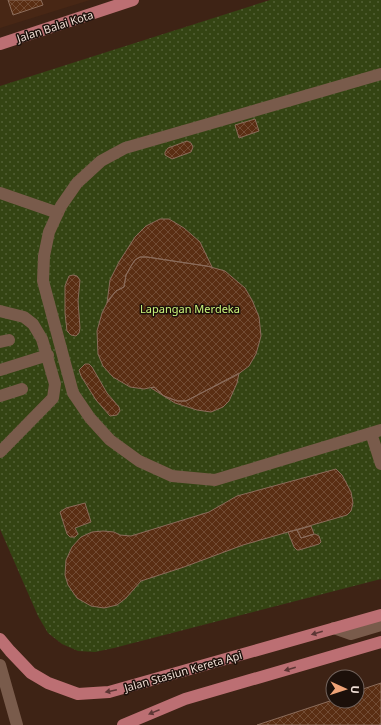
<svg xmlns="http://www.w3.org/2000/svg" width="381" height="725" font-family="'Noto Sans',sans-serif">
  <style>
    .built { fill: #482715 }
    .green { fill: url(#green-dots) }
    .building { fill: url(#building-cross-hatch); stroke: #8b6c5b }
    .lines { fill: none; stroke-linecap: round; stroke-linejoin: round }
    .minor { stroke: #795b4b; stroke-width: 12 }
    .major { stroke: #bc6f73; stroke-width: 12 }
    .oneway { fill: #5c3634 }
    .labels { text-anchor: middle; dominant-baseline: central; stroke-width: 3; stroke-linejoin: round; paint-order: stroke }
    .street-label { font-size: 11px; fill: #f0ded5; stroke: #1c100a }
    .park-label { font-size: 11px; fill: #c9f37b; stroke: #1c100a }
  </style>
  <defs>
    <pattern id="green-dots" width="8" height="8" patternUnits="userSpaceOnUse"><rect width="8" height="8" fill="#344413"/><path d="M2 2h.1M6 6h.1" fill="none" stroke="#525f34" stroke-width="1.8" stroke-linecap="round"/></pattern>
    <pattern id="building-cross-hatch" width="8" height="8" patternUnits="userSpaceOnUse"><rect width="8" height="8" fill="#5a2e13"/><path d="M0 0l8 8M0 8l8-8" fill="none" stroke="#724c34"/></pattern>
  </defs>
  <rect width="100%" height="100%" fill="#3e2315"/>
  <path class="built" d="M0,0H90L0,28Z"/>
  <path class="green" d="M270,0H381V579L114,648L95,652L78,651L62,644L48,633L38,616L0,529V86Z"/>
  <path class="building" d="M8,0H41L43,5L13,15Z
    M255,119L259,131L239,138L235,125Z
    M187,141L191,143L193,147L191,152L172,159L165,155V152L168,148Z
    M160,219H169L184,228L200,242L212,267L147,257H140L135,260L131,266L126,275L124,287L116,291L107,303L110,280L119,262L135,237L146,226Z
    M140,257H147L207,266L225,271L245,288L252,300L259,317L261,336L256,354L249,366L237,375L186,401H177L164,396L154,387L144,389L130,387L113,377L103,366L98,354L97,331L102,313L109,299L116,291L124,287L126,275L131,266L135,260Z
    M73,275L77,276L80,280L78,301L80,328L79,333L76,336L71,335L67,331L65,313V286L69,276Z
    M85,364H89L92,367L107,393L119,407L120,411L117,415L110,416L96,400L81,376L79,370Z
    M239,373L237,383L229,401L223,407L211,412L197,410L175,403L151,388L154,387L164,396L177,401H186Z
    M336,469L342,475L351,492L353,503L351,511L347,515L243,545L184,567L141,581L126,598L117,605L104,608L91,606L77,598L68,585L65,575L66,560L72,547L81,537L92,532L103,531L114,532L120,535L131,536L209,512L237,496Z
    M85,503L91,522L75,528L78,534L75,537H70L67,534L60,512L66,508Z
    M311,526L314,534L301,538L297,530Z
    M297,530L301,538L315,534L319,536L321,542L319,544L299,550H297L294,547L288,532Z
    M381,683V725H257L333,700V701H357V691Z"/>
  <g class="lines">
    <path class="minor" d="M381,74L125,148L101,161L77,183L61,206L49,232L44,256L43,281L73,393L90,418L110,440L139,461L172,476L215,480L381,430
      M0,193L58,213
      M0,311L24,317L33,324L42,339L55,384L53,398L0,452
      M0,342L9,340
      M0,370L48,355
      M0,396L22,389
      M371,433L381,464
      M334,628L351,634L381,625
      M0,665L17,725"/>
    <path class="major" d="M0,44L133,0
      M0,639L10,651L31,673L48,683L78,694L109,692L381,615
      M123,725L185,699L381,642"/>
  </g>
  <defs><path id="oneway-solid" d="M-6-.8H1V-3.2L6.5 0L1 3.2V.8H-6Z"/></defs>
  <g class="oneway">
    <use href="#oneway-solid" transform="translate(317 633) rotate(164)"/>
    <use href="#oneway-solid" transform="translate(290 669) rotate(164)"/>
    <use href="#oneway-solid" transform="translate(111 691) rotate(168)"/>
    <use href="#oneway-solid" transform="translate(154 712) rotate(158)"/>
  </g>
  <g class="labels">
    <g class="street-label">
      <text transform="translate(55 26) rotate(-18)">Jalan Balai Kota</text>
      <text transform="translate(183 671) rotate(-16)">Jalan Stasiun Kereta Api</text>
    </g>
    <g class="park-label">
      <text x="190" y="308">Lapangan Merdeka</text>
    </g>
  </g>
  <g transform="translate(345 689) rotate(93)"><circle r="19" fill="#1c100a" stroke="#71625b"/>
  <path d="M0-3L7 15L0 10L-7 15Z" fill="#efa377"/>
  <text y="-6" font-size="11" font-weight="bold" text-anchor="middle" fill="#f0ded5">U</text>
  </g>
</svg>
